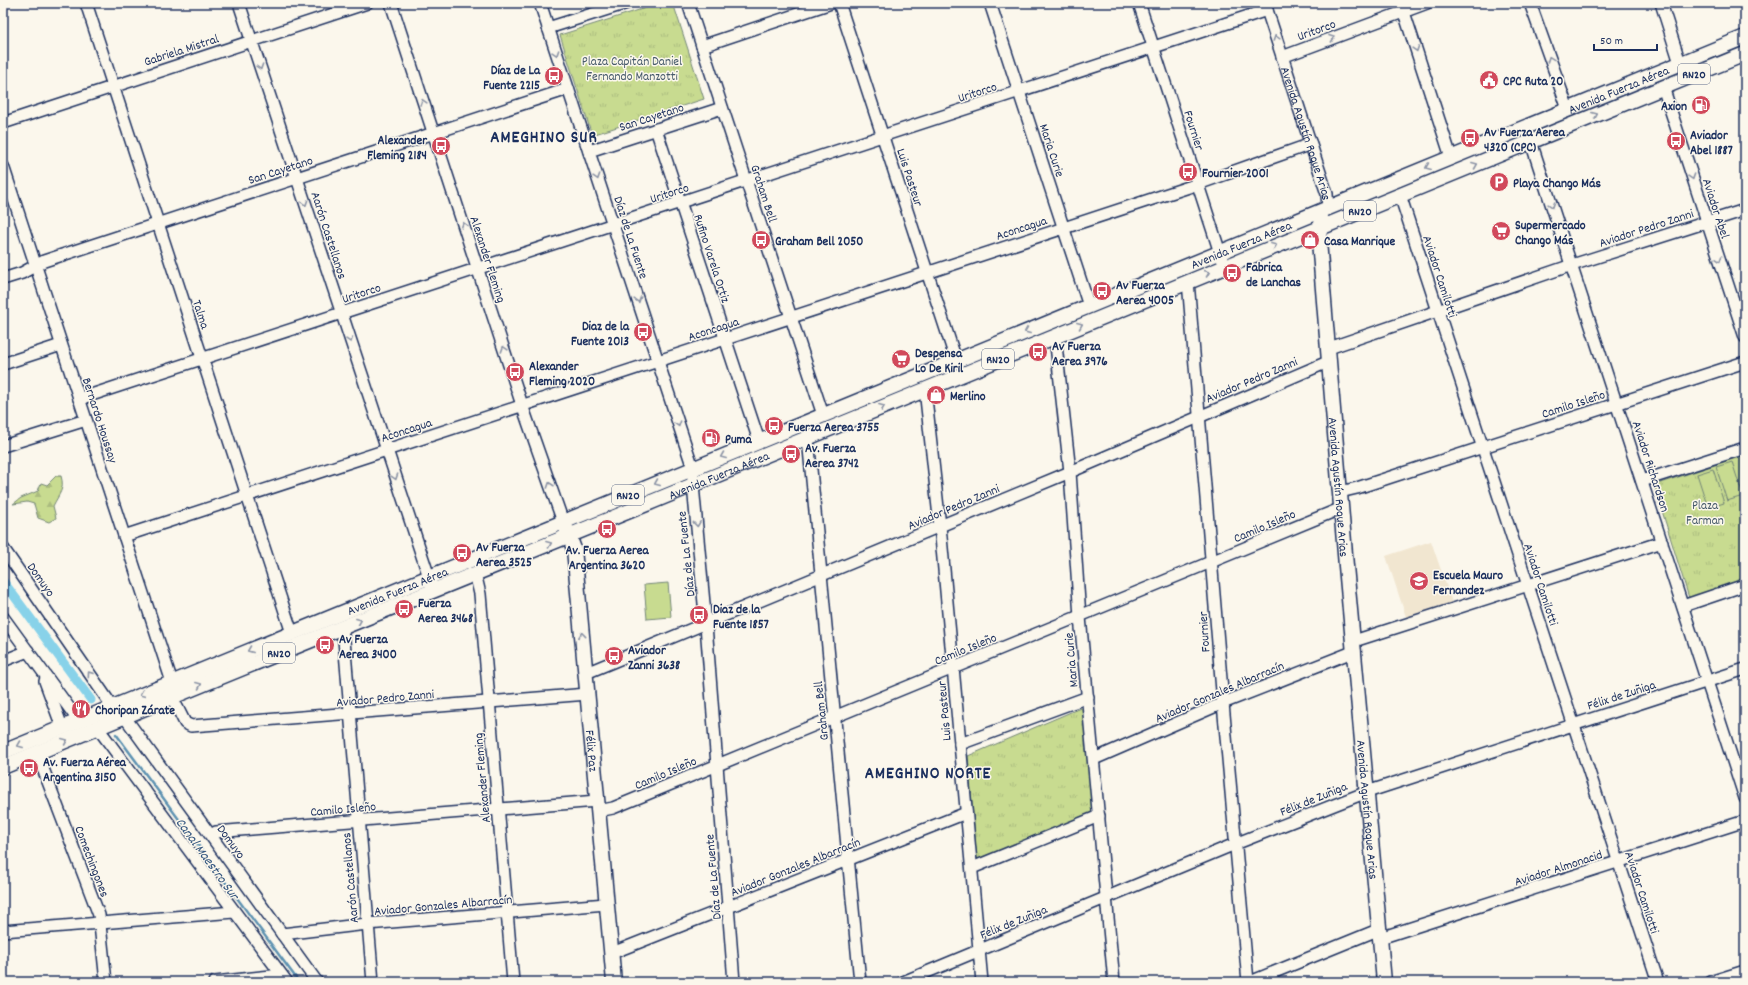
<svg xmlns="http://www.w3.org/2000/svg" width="1748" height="985" font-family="Dekko,sans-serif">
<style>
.built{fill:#f1e6d0}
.grass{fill:url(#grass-tufts);stroke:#728577}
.forest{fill:url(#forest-firs);stroke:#728577}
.pitch{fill:#c8db90;stroke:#728577}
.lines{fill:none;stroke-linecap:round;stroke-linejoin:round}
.stream{stroke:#5c91b1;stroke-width:2.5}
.canal{stroke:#88d2e9;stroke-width:9}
.minor-casing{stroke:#1b2f5e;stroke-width:14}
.major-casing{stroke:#1b2f5e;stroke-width:17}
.minor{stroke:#fbf7ec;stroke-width:11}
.major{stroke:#fbf7ec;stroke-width:14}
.oneway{stroke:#8b93a5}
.labels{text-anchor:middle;stroke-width:3;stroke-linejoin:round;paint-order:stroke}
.shield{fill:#fbf7ec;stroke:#5e6b89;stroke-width:1}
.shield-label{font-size:12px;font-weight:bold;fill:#1b2f5e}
.street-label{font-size:13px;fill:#1b2f5e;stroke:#fbf7ec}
.park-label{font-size:13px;fill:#465a6a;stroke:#fbf7ec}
.poi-label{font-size:13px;font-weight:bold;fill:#1b2f5e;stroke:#fbf7ec;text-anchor:start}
.water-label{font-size:14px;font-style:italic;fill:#365881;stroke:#fbf7ec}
.district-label{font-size:17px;font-weight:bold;letter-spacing:1px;fill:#1b2f5e;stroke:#fbf7ec}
</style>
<defs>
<pattern id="grass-tufts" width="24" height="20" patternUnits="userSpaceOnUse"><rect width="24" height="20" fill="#c8db90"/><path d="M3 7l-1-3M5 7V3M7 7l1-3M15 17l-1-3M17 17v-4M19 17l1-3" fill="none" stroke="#abbc7f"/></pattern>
<pattern id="forest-firs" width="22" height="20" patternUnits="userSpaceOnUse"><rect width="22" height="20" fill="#c8db90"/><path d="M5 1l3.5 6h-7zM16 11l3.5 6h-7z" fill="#abbc7f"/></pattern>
</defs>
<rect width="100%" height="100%" fill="#fbf7ec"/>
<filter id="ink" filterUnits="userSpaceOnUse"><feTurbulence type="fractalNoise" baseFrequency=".025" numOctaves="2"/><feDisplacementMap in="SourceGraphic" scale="8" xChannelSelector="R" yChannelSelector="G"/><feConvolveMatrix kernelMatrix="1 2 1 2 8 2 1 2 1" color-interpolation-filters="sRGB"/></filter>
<g filter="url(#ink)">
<path class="built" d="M1431 541 1453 605 1407 620 1386 556Z"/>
<g class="grass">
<path d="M661 3H673L704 99 592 135 560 35Z"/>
<path d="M1745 455V581L1694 599 1689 598 1654 485Z"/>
<path d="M1085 706 1092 815 977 861 968 756Z"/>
</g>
<path class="forest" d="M56 476H61C65 489 59 494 53 506L56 518 49 522 38 518 34 504 27 502 13 504 21 498 38 491 41 483 47 485Z"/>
<g class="pitch">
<path d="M1732 462 1743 496 1727 501 1716 467Z"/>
<path d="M1713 469 1724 503 1708 508 1697 474Z"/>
<path d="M668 583 671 617 647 619 644 585Z"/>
</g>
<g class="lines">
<path class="stream" d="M116 734 299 982"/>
<path class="canal" d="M3 581 91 700"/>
<g class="minor-casing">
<g id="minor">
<path d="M86 3 292 633"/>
<path d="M239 3 431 583"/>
<path d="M391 3 522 405 563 522"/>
<path d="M540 3 693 468V485L706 625 734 982"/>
<path d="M688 3 823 415"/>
<path d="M839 3 956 360"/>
<path d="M990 3 1089 306"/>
<path d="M1139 3 1222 259"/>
<path d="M1401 3 1451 157"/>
<path d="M1530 3 1568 109"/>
<path d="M1661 3 1680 63"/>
<path id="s1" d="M1265 4 1327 194 1328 209"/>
<path d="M548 28 627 3"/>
<path d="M702 46 831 3"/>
<path d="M1282 57 1427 3"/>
<path d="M1663 87 1745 337"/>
<path d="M3 123 367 3"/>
<path d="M656 129 759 441"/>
<path d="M1531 142 1745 798"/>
<path d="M589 151 722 108"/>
<path d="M3 166 172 682"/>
<path d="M1400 195 1658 982"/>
<path d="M3 279 22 273 44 261 568 89"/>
<path d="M1188 281 1223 703 1248 982"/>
<path d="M1055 336 1070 472 1080 617 1114 982"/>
<path d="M1329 348 1572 265 1745 210"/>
<path d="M3 364 61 345"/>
<path d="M925 389 940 526 982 982"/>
<path d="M79 399 1267 10"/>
<path d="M808 438 860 982"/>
<path d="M3 446 86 420"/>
<path d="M1642 481 1745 448"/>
<path d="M1340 492 1357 488 1745 362"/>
<path d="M124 536 1198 184 1311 144"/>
<path d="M3 548 112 706"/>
<path d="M475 573 480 594 513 982"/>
<path d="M1683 606 1745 585"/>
<path d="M3 617 78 720"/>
<path d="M341 628 344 640 373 982"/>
<path d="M1354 641 1662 542"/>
<path d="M3 661 28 651"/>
<path d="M586 673 1070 472 1330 361"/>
<path d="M45 681 62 727"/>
<path d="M172 697 185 723 191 726 588 694"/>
<path d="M124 716 317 982"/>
<path d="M98 728 287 982"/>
<path d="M960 744 1088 697"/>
<path d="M37 753 99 915 106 982"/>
<path d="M1094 759 1223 703 1355 651"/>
<path d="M598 811 613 808C856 708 1099 608 1342 508"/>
<path d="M211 835 216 832 597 801"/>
<path d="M972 868 1099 816"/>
<path d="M3 931 234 912"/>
<path d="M282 934 367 924 606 904"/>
<path d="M1380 938 1745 821"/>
<path d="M612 953 966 813"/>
<path d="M215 982 281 975"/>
<path d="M903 982 1235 844 1367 792 1745 669"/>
<path d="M1250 982 1380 929"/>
<path d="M1710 982 1745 971"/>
</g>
</g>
<g class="major-casing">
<g id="major">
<path id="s2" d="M1322 220 1320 228 1319 241 1346 566 1384 982"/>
<path id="s3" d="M566 528 574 549 614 982"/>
<path id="s4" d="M3 752 1745 37"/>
<path id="s5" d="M3 767C253 662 505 563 756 459 1086 324 1415 187 1745 54"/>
</g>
</g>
<use href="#minor" class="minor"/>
<use href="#major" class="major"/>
</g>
<defs><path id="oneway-chevron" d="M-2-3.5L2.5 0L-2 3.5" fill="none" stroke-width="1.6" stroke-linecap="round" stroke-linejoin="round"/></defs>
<g class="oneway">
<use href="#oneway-chevron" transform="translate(1276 38) rotate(-108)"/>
<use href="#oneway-chevron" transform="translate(1332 38) rotate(-20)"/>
<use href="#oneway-chevron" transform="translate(1416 49) rotate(72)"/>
<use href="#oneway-chevron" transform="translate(556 53) rotate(72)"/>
<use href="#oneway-chevron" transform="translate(1550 59) rotate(-110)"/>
<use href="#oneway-chevron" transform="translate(260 67) rotate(72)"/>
<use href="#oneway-chevron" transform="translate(423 102) rotate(-108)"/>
<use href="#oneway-chevron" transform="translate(1595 115) rotate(-23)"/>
<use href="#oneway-chevron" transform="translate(1475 165) rotate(-22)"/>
<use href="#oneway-chevron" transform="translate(1428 167) rotate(157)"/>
<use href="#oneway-chevron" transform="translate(597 177) rotate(72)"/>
<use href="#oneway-chevron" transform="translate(1692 177) rotate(72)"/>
<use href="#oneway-chevron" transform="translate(305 203) rotate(72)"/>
<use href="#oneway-chevron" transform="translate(1552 205) rotate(72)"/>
<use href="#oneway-chevron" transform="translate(464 225) rotate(-108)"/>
<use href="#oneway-chevron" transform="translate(1274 246) rotate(-22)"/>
<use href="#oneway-chevron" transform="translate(1719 259) rotate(72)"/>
<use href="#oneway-chevron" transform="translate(1207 273) rotate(-22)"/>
<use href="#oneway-chevron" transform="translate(638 300) rotate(72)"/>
<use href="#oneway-chevron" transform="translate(1080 325) rotate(-22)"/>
<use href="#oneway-chevron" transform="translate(1027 331) rotate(158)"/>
<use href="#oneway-chevron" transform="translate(350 340) rotate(72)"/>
<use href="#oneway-chevron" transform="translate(504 349) rotate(-108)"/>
<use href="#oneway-chevron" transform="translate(882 407) rotate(-22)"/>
<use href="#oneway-chevron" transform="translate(678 424) rotate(72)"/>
<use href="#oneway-chevron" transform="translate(723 456) rotate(158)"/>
<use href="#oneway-chevron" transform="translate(395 477) rotate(72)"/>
<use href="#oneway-chevron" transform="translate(657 483) rotate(157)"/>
<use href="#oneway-chevron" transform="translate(550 485) rotate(-109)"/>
<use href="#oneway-chevron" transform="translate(697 524) rotate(84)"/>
<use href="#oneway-chevron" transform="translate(549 544) rotate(-21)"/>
<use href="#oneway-chevron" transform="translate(359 621) rotate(-22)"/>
<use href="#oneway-chevron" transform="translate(582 635) rotate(-96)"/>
<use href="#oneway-chevron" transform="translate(250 650) rotate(158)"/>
<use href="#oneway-chevron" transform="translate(90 674) rotate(-125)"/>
<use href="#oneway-chevron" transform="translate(199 685) rotate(-22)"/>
<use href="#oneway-chevron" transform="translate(142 694) rotate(158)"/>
<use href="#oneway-chevron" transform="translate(65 741) rotate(-23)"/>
<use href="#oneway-chevron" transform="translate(20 745) rotate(158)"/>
</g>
</g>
<defs>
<g id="bus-disc" transform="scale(1)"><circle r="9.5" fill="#d1495b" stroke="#fbf7ec"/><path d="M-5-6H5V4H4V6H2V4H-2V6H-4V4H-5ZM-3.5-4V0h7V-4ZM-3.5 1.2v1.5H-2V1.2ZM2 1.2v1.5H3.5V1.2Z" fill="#fff"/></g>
<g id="civic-disc" transform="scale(1)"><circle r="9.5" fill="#d1495b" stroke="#fbf7ec"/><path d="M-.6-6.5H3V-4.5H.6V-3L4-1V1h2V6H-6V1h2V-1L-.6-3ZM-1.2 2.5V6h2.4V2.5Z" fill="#fff"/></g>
<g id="fuel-disc" transform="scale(1)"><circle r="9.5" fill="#d1495b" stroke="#fbf7ec"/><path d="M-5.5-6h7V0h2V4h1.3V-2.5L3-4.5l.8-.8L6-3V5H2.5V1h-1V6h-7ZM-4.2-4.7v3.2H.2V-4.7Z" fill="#fff"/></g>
<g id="parking-disc" transform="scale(1)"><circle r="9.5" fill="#d1495b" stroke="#fbf7ec"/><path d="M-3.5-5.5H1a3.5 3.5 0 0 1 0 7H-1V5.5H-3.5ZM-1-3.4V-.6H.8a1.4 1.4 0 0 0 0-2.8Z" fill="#fff"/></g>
<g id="supermarket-disc" transform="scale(1)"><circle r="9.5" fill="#d1495b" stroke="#fbf7ec"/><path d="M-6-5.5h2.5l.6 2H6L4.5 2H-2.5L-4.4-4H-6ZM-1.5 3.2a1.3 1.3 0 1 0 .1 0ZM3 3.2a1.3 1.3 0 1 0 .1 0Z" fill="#fff"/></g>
<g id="shop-disc" transform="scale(1)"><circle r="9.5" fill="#d1495b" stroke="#fbf7ec"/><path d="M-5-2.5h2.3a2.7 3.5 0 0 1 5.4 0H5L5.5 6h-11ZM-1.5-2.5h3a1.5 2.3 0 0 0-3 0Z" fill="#fff"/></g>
<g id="school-disc" transform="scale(1)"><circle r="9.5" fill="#d1495b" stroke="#fbf7ec"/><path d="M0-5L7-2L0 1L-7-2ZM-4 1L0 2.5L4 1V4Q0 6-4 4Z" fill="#fff"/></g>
<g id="restaurant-disc" transform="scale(1)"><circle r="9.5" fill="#d1495b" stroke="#fbf7ec"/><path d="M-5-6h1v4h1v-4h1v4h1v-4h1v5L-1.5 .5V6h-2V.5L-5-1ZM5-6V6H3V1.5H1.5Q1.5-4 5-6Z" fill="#fff"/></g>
</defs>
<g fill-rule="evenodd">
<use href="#bus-disc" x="554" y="76"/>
<use href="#civic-disc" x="1489" y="80"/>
<use href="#fuel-disc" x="1701" y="105"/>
<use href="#bus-disc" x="1470" y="138"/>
<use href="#bus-disc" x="1676" y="141"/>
<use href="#bus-disc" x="441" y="146"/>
<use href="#bus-disc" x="1188" y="172"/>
<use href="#parking-disc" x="1499" y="182"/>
<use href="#supermarket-disc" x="1501" y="231"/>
<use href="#bus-disc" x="761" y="240"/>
<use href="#shop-disc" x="1310" y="240"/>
<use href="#bus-disc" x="1232" y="273"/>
<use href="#bus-disc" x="1102" y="291"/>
<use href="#bus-disc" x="643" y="332"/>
<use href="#bus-disc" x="1038" y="352"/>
<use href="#supermarket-disc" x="901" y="359"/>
<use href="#bus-disc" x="515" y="372"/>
<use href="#shop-disc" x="936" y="395"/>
<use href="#bus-disc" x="774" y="426"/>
<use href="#fuel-disc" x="711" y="438"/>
<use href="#bus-disc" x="791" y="454"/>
<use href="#bus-disc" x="607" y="529"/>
<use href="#bus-disc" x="462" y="553"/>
<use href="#school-disc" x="1419" y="581"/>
<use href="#bus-disc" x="404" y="609"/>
<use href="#bus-disc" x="699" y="615"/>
<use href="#bus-disc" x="325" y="645"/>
<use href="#bus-disc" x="614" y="656"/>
<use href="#restaurant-disc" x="81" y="709"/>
<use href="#bus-disc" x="29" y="768"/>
</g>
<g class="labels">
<g class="shield">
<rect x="1678" y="64" width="32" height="20" rx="3"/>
<rect x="1344" y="201" width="32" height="20" rx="3"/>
<rect x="982" y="349" width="32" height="20" rx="3"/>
<rect x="612" y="485" width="32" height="20" rx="3"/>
<rect x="263" y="643" width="32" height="20" rx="3"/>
</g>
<g class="shield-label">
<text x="1694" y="78">RN20</text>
<text x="1360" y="215">RN20</text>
<text x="998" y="363">RN20</text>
<text x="628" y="499">RN20</text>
<text x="279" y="657">RN20</text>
</g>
<g class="street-label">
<text transform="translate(1316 29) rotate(-20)" y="5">Uritorco</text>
<text transform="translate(181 49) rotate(-18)" y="5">Gabriela Mistral</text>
<text dy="5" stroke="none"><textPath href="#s4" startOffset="1746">Avenida Fuerza Aérea</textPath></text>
<text transform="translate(977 91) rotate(-18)" y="5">Uritorco</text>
<text transform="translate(651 116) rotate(-18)" y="5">San Cayetano</text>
<text transform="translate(1195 130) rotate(72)" y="5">Fournier</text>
<text dy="5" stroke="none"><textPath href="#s1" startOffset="136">Avenida Agustín Roque Arias</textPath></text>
<text transform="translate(1053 150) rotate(72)" y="5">Maria Curie</text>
<text transform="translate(280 169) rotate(-18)" y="5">San Cayetano</text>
<text transform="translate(911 177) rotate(72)" y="5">Luis Pasteur</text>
<text transform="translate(669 192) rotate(-18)" y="5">Uritorco</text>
<text transform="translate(765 193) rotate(72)" y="5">Graham Bell</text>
<text transform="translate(1717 208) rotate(72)" y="5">Aviador Abel</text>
<text transform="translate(1021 227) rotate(-18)" y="5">Aconcagua</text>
<text transform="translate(1646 227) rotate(-18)" y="5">Aviador Pedro Zanni</text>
<text transform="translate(330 235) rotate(72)" y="5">Aarón Castellanos</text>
<text transform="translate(632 237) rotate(72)" y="5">Díaz de La Fuente</text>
<text dy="5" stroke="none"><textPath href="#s4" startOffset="1338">Avenida Fuerza Aérea</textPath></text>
<text transform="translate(713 258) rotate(72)" y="5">Rufino Varela Ortiz</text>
<text transform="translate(489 259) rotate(72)" y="5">Alexander Fleming</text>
<text transform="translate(1441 276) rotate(72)" y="5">Aviador Camilotti</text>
<text transform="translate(361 292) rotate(-18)" y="5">Uritorco</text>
<text transform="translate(202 314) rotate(72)" y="5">Talma</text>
<text transform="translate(713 328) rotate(-18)" y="5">Aconcagua</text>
<text transform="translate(1251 379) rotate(-23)" y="5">Aviador Pedro Zanni</text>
<text transform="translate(1573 403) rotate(-18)" y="5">Camilo Isleño</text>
<text transform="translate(101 420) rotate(72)" y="5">Bernardo Houssay</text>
<text transform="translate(406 429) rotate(-18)" y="5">Aconcagua</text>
<text transform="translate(1652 466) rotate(72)" y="5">Aviador Richardson</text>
<text dy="5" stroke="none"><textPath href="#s5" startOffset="773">Avenida Fuerza Aérea</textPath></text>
<text dy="5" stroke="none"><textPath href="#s2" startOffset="268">Avenida Agustín Roque Arias</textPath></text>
<text transform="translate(953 506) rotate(-23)" y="5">Aviador Pedro Zanni</text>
<text transform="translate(1264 525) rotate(-23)" y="5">Camilo Isleño</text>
<text transform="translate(685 554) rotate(-96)" y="5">Díaz de La Fuente</text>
<text transform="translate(42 579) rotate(55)" y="5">Domuyo</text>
<text transform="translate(1542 584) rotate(72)" y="5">Aviador Camilotti</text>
<text dy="5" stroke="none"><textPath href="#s4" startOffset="426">Avenida Fuerza Aérea</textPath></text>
<text transform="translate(1203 632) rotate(-94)" y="5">Fournier</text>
<text transform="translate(965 648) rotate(-22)" y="5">Camilo Isleño</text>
<text transform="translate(1070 660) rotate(-95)" y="5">Maria Curie</text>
<text transform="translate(1219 691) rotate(-23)" y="5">Aviador Gonzales Albarracín</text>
<text transform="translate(1621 694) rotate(-18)" y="5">Félix de Zuñiga</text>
<text transform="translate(385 697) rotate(-5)" y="5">Aviador Pedro Zanni</text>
<text transform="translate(820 711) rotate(-96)" y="5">Graham Bell</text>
<text transform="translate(943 711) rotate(-95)" y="5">Luis Pasteur</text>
<text dy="5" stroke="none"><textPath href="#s3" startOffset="225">Félix Paz</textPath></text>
<text transform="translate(665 772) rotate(-23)" y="5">Camilo Isleño</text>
<text transform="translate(481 778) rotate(-95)" y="5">Alexander Fleming</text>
<text transform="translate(1313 798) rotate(-22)" y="5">Félix de Zuñiga</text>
<text transform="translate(343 808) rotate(-5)" y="5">Camilo Isleño</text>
<text dy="5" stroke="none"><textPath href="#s2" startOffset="592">Avenida Agustín Roque Arias</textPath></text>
<text transform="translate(232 841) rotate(54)" y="5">Domuyo</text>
<text transform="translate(93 861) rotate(69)" y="5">Comechingones</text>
<text transform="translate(795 866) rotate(-22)" y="5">Aviador Gonzales Albarracín</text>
<text transform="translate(1558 867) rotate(-18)" y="5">Aviador Almonacid</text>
<text transform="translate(712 877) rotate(-95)" y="5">Díaz de La Fuente</text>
<text transform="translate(349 878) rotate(-95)" y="5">Aarón Castellanos</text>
<text transform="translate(1643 892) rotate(72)" y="5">Aviador Camilotti</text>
<text transform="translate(443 904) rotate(-5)" y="5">Aviador Gonzales Albarracín</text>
<text transform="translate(1013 921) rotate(-22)" y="5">Félix de Zuñiga</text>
</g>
<g class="park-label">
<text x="632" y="65">Plaza Capitán Daniel<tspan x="632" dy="15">Fernando Manzotti</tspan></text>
<text x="1705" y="509">Plaza<tspan x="1705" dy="15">Farman</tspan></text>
</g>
<g class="poi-label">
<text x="540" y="74" text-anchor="end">Díaz de La<tspan x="540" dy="15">Fuente 2215</tspan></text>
<text x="1503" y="85">CPC Ruta 20</text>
<text x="1687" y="110" text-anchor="end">Axion</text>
<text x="1484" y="136">Av Fuerza Aerea<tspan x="1484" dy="15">4320 (CPC)</tspan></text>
<text x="1690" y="139">Aviador<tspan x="1690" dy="15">Abel 1887</tspan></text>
<text x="427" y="144" text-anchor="end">Alexander<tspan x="427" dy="15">Fleming 2184</tspan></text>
<text x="1202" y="177">Fournier 2001</text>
<text x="1513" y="187">Playa Chango Más</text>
<text x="1515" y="229">Supermercado<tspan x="1515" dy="15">Chango Más</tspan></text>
<text x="775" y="245">Graham Bell 2050</text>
<text x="1324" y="245">Casa Manrique</text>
<text x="1246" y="271">Fabrica<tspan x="1246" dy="15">de Lanchas</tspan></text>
<text x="1116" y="289">Av Fuerza<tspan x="1116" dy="15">Aerea 4005</tspan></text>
<text x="629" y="330" text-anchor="end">Diaz de la<tspan x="629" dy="15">Fuente 2013</tspan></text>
<text x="1052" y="350">Av Fuerza<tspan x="1052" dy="15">Aerea 3976</tspan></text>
<text x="915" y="357">Despensa<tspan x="915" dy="15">Lo De Kiril</tspan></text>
<text x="529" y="370">Alexander<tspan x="529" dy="15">Fleming 2020</tspan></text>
<text x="950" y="400">Merlino</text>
<text x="788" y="431">Fuerza Aerea 3755</text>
<text x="725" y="443">Puma</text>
<text x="805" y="452">Av. Fuerza<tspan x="805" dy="15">Aerea 3742</tspan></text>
<text x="476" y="551">Av Fuerza<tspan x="476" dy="15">Aerea 3525</tspan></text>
<text x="607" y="554" text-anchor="middle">Av. Fuerza Aerea<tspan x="607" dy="15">Argentina 3620</tspan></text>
<text x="1433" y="579">Escuela Mauro<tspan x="1433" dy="15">Fernandez</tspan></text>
<text x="418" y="607">Fuerza<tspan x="418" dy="15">Aerea 3468</tspan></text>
<text x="713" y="613">Diaz de la<tspan x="713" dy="15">Fuente 1857</tspan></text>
<text x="339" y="643">Av Fuerza<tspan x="339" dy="15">Aerea 3400</tspan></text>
<text x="628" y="654">Aviador<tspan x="628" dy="15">Zanni 3638</tspan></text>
<text x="95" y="714">Choripan Zárate</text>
<text x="43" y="766">Av. Fuerza Aérea<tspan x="43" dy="15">Argentina 3150</tspan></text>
</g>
<g class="water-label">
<text transform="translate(208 858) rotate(54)" y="5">Canal Maestro Sur</text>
</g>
<g class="district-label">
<text x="544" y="142">AMEGHINO SUR</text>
<text x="928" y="778">AMEGHINO NORTE</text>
</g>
</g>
<rect width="1748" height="985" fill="none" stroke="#fbf7ec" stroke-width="16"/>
<rect x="8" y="8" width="1732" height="969" fill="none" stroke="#1b2f5e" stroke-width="1.5" filter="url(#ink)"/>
<path d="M1594 44v6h63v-6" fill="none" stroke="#1b2f5e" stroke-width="2"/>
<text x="1600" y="44" font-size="12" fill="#1b2f5e" stroke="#fbf7ec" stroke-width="3" paint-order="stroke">50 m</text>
</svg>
